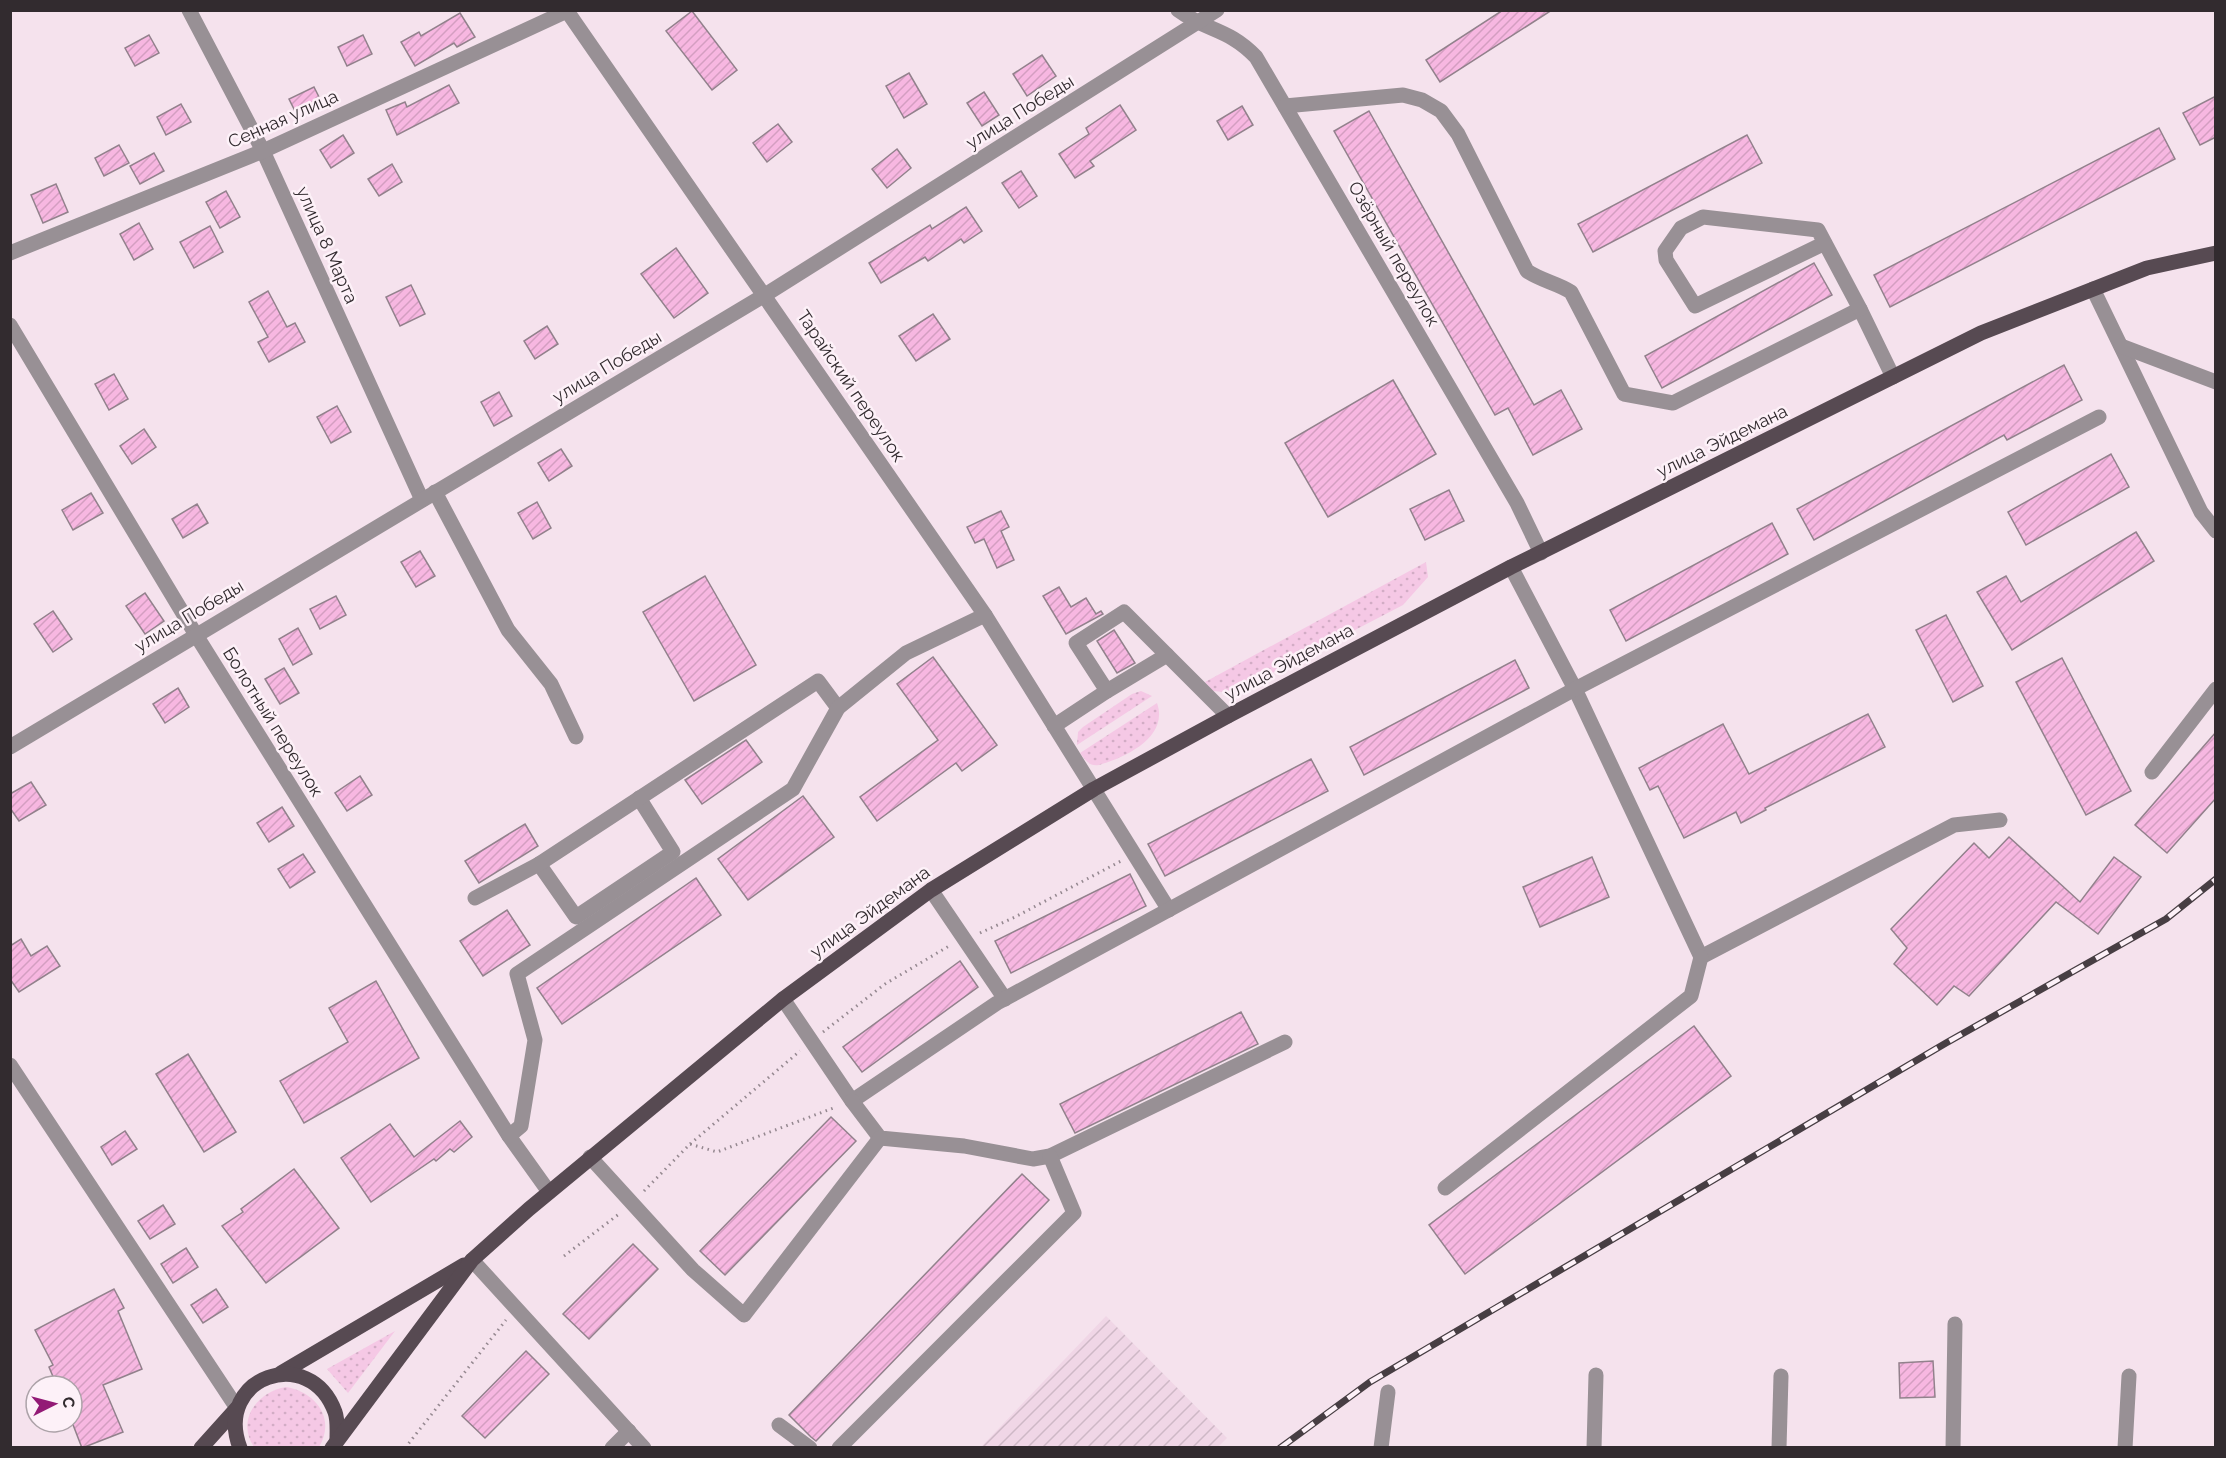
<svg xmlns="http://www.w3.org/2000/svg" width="2226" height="1458" font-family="Raleway,sans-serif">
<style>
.industrial{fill:url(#industrial-furrows)}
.grass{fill:url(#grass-dots)}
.building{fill:url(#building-hatch);stroke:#92818c;stroke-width:1.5}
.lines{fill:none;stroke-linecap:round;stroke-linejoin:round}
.path{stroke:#958890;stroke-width:3;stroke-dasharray:1.5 4.5;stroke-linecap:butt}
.minor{stroke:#989095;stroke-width:15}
.major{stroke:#574a52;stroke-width:15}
.rail-casing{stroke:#473e43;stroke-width:7}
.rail{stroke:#fdf1f8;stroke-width:4.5;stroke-dasharray:14;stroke-linecap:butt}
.labels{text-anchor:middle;stroke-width:5;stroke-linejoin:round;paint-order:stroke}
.street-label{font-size:18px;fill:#322b2f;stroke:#fdf1f8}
</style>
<defs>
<pattern id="industrial-furrows" width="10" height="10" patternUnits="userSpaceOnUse" patternTransform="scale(1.5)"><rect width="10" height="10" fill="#f0d6e6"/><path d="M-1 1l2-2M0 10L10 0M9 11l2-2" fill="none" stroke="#ceb8c6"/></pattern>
<pattern id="grass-dots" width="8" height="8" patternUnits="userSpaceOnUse" patternTransform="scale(1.5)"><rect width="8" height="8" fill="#f5c8e5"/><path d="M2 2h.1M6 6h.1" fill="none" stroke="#d2acc5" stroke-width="1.8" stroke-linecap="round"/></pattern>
<pattern id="building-hatch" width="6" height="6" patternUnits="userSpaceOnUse" patternTransform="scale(1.5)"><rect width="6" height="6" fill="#f7b7e1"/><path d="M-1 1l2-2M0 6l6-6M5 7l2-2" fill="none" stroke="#d49ec1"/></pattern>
</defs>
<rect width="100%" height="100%" fill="#f5e2ed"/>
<path class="industrial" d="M1106 1316 1227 1438 1218 1447H981Z"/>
<g class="grass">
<path d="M1426 562 1428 577 1403 605 1234 693 1213 691 1205 682Z"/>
<path d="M1141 691 1152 696 1077 745 1078 732 1083 727 1132 694Z"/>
<path d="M1157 703C1169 737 1126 757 1099 765 1090 767 1085 760 1080 753Z"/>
<path d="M395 1331 348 1393 327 1369Z"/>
<path d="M286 1387C316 1392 336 1419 319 1447H254C236 1420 257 1392 286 1387Z"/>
</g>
<g class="building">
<path d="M1503 10H1552L1440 82 1426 60Z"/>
<path d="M692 11 737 70 712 90 666 31Z"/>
<path d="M460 13 475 37 457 47 454 43 415 66 401 42 419 32 421 36Z"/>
<path d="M149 35 159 53 135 66 125 48Z"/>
<path d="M363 35 372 54 347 66 338 47Z"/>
<path d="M1042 55 1056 76 1027 96 1013 74Z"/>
<path d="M909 73 927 104 904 118 886 86Z"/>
<path d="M449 85 459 103 397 135 386 110 405 102 407 107Z"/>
<path d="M314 87 323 105 298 117 289 99Z"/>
<path d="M984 92 999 115 982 126 967 103Z"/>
<path d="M2216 96V137L2200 145 2183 113Z"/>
<path d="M181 104 191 122 166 135 157 117Z"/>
<path d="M1120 105 1136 130 1090 161 1094 166 1075 178 1059 154 1089 134 1086 128Z"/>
<path d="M1242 106 1253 125 1228 140 1217 121Z"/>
<path d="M1369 111 1534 405 1561 390 1582 429 1533 455 1508 408 1495 415 1334 131Z"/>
<path d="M778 124 792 142 767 162 753 143Z"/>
<path d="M2159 128 2175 159 1890 307 1874 275Z"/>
<path d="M343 135 354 153 331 168 320 150Z"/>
<path d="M1747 135 1762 163 1593 252 1578 224Z"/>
<path d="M119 145 129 163 104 176 95 158Z"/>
<path d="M897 149 911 168 887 188 872 169Z"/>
<path d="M154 153 164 171 140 184 130 166Z"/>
<path d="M392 164 402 182 379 196 368 179Z"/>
<path d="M1021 171 1037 196 1019 208 1002 183Z"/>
<path d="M56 184 68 212 43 223 31 195Z"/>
<path d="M226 191 240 217 220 228 206 202Z"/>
<path d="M966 207 982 231 964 243 961 239 928 261 925 257 881 283 869 263 930 225 932 229Z"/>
<path d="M139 223 153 249 134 260 120 234Z"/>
<path d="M210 226 223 252 194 268 180 242Z"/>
<path d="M676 248 708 293 674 318 641 274Z"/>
<path d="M1814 263 1832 295 1662 388 1645 356Z"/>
<path d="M411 285 425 314 400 326 386 297Z"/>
<path d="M268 291 287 327 295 323 305 342 269 362 258 342 268 337 249 302Z"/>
<path d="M933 314 950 339 916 361 899 336Z"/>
<path d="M547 326 558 344 535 359 524 341Z"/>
<path d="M2064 365 2082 400 2007 440 2004 435 1814 540 1797 509Z"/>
<path d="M114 374 128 399 109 410 95 384Z"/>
<path d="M1393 380 1436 454 1328 517 1285 443Z"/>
<path d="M499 392 512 416 494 426 481 402Z"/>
<path d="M337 406 351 432 331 443 317 417Z"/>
<path d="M144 429 156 447 132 464 120 446Z"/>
<path d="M561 449 572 466 549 481 538 463Z"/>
<path d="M2111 454 2129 487 2026 545 2008 512Z"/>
<path d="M1449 490 1464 521 1425 540 1410 509Z"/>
<path d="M91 493 103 513 73 530 62 510Z"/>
<path d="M537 502 551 528 533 539 518 513Z"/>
<path d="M197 504 208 523 183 538 172 519Z"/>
<path d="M1001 511 1009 527 1001 531 1014 560 997 568 984 539 975 543 967 527Z"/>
<path d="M1772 523 1788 554 1626 641 1610 610Z"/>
<path d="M2136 532 2154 561 2012 650 1977 592 2006 576 2021 602Z"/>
<path d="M420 551 435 576 416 587 401 562Z"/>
<path d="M705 576 756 665 694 701 643 612Z"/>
<path d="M1059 587 1071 607 1086 598 1096 614 1101 611 1103 614 1066 634 1043 596Z"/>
<path d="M145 593 164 621 145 634 126 606Z"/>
<path d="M336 596 346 615 320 629 310 609Z"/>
<path d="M53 611 72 639 53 652 34 624Z"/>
<path d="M1946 615 1983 686 1953 702 1916 630Z"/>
<path d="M298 628 312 654 293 665 279 639Z"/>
<path d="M1114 630 1135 663 1117 673 1097 641Z"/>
<path d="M933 657 997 745 962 771 956 763 877 821 860 797 938 740 897 684Z"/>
<path d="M2062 658 2131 791 2086 815 2016 682Z"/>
<path d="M1515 660 1529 688 1364 775 1350 747Z"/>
<path d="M284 668 299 693 280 704 265 679Z"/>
<path d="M178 688 189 707 165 723 153 704Z"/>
<path d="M1868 714 1885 747 1765 808 1766 810 1741 823 1736 812 1684 838 1658 786 1650 790 1639 768 1723 724 1749 774Z"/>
<path d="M2216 732V798L2167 853 2135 825Z"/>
<path d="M746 740 762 762 702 804 685 780Z"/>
<path d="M1311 759 1328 791 1165 876 1148 844Z"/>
<path d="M360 776 372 795 347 811 335 793Z"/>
<path d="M31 782 46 805 19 821 10 808V794Z"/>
<path d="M803 796 834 837 748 900 718 859Z"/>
<path d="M282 807 294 826 269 842 257 823Z"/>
<path d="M525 824 538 846 479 883 465 861Z"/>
<path d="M2009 837 2080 902 2114 857 2141 877 2098 934 2056 902 1969 996 1954 986 1937 1005 1894 964 1907 948 1891 929 1974 843 1989 858Z"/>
<path d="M303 854 315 872 290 888 278 869Z"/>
<path d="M1592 857 1609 897 1540 927 1523 887Z"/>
<path d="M1130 874 1146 906 1011 973 995 941Z"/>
<path d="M696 878 721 915 562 1024 537 988Z"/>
<path d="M507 910 530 945 483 976 460 941Z"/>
<path d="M21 939 31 956 47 946 60 966 19 992 10 979V946Z"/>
<path d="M960 961 978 987 862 1072 843 1047Z"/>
<path d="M376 981 419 1058 304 1123 280 1081 348 1042 329 1008Z"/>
<path d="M1241 1012 1258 1044 1075 1133 1060 1104Z"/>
<path d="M1694 1026 1731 1076 1465 1274 1429 1225Z"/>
<path d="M188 1054 236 1132 204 1152 156 1074Z"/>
<path d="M831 1117 856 1141 725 1275 700 1251Z"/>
<path d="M460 1121 472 1137 454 1152 450 1149 436 1161 434 1159 371 1202 341 1158 390 1124 414 1157Z"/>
<path d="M125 1131 137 1149 112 1165 101 1147Z"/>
<path d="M294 1169 339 1228 266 1283 222 1226 243 1212 241 1209Z"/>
<path d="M1022 1174 1049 1200 816 1441 811 1437 789 1415Z"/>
<path d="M163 1205 175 1224 150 1239 138 1221Z"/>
<path d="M633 1244 658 1269 589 1339 563 1314Z"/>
<path d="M186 1248 198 1267 173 1283 161 1264Z"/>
<path d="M114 1289 124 1308 118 1311 142 1369 103 1385 123 1432 82 1448 72 1422V1386H57L49 1367 53 1365 35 1330Z"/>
<path d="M216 1289 228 1307 203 1323 191 1305Z"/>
<path d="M526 1351 549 1374 485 1438 462 1416Z"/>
<path d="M1933 1361 1935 1397 1900 1398 1899 1363Z"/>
</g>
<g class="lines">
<g class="path">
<path d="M980 933 1015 917 1121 861"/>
<path d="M823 1032 885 984 949 946"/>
<path d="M690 1144 800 1051"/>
<path d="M644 1191 690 1144 717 1152 836 1107"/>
<path d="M564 1256 619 1214"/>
<path d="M405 1448 506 1320"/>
</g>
<g class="minor">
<path d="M189 10 263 151 422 500"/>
<path d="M1178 10C1208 32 1228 28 1256 57L1517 503 1541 553"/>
<path d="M1285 106 1403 95 1422 100 1441 111 1458 134 1527 271C1542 281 1557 283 1571 292L1624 394 1673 403 1860 309 1893 377"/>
<path d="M1825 243 1695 306 1666 260 1665 251 1681 228 1703 217 1818 230 1860 309"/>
<path d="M10 253 263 151 567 11 985 615 1169 910"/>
<path d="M2093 289 2201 512 2216 531"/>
<path d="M10 325 196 635 509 1136 549 1192"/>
<path d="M2121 346 2216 382"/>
<path d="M435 492 508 630 551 684 576 737"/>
<path d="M1511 567 1575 689 1701 957 1954 825 2000 820"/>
<path d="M1107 691 1167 655"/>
<path d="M1054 726 1107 691 1076 643 1124 612 1228 716"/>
<path d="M10 747 765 295 1217 10"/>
<path d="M2152 772 2216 689"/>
<path d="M539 864 576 917 673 852 639 798"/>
<path d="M931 890 1005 999"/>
<path d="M475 898 539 864 818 681 838 708"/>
<path d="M783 999 852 1101 997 1003 1575 689 2099 417"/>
<path d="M10 1065 237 1408"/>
<path d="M852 1101 880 1138 964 1146 1033 1159 1050 1156 1285 1042"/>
<path d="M509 1136 521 1126 535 1040 517 974 793 789 838 708 906 653 985 615"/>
<path d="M590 1157 693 1270 744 1315 880 1138"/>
<path d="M1445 1188 1691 996 1701 957"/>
<path d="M472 1260 644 1448"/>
<path d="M779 1425 810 1448"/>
<path d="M612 1448 629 1431"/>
<path d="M839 1448 1074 1213 1050 1156"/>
<path d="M1381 1448 1388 1392"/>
<path d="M1594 1448 1596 1375"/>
<path d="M1779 1448 1781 1376"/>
<path d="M1953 1448 1955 1324"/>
<path d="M2125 1448 2129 1376"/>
</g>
<g class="major">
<path d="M281 1373 464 1265"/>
<path d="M201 1448 237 1408"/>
<path d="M240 1448C213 1377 310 1343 335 1412 338 1420 337 1431 337 1440"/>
<path d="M332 1448 472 1260 529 1209 783 999 931 890 1094 789 1228 716 1511 567 1981 333 2147 268 2216 253"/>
</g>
<g class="rail-casing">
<path id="rail" d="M1280 1448 1370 1382 1946 1043 2166 919 2216 879"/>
</g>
<use href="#rail" class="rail"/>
</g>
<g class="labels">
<g class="street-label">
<text transform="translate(1020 112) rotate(-32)" y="6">улица Победы</text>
<text transform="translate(283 119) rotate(-24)" y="6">Сенная улица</text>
<text transform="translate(327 245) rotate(66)" y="6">улица 8 Марта</text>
<text transform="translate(1394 254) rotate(60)" y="6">Озёрный переулок</text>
<text transform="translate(607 367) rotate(-31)" y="6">улица Победы</text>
<text transform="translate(851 386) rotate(56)" y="6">Тарайский переулок</text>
<text transform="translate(1722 441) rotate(-26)" y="6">улица Эйдемана</text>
<text transform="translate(189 616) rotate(-31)" y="6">улица Победы</text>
<text transform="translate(1289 662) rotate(-28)" y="6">улица Эйдемана</text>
<text transform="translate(273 722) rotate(58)" y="6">Болотный переулок</text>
<text transform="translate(870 912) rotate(-36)" y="6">улица Эйдемана</text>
</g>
</g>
<rect width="2226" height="1458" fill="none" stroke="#322b2f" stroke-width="24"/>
<g transform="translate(54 1404) rotate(84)"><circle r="28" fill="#fdf1f8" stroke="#aca2a8" stroke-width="1.5"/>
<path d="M0-4.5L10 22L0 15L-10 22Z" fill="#931a76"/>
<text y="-9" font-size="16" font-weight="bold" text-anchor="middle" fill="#322b2f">С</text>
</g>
</svg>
